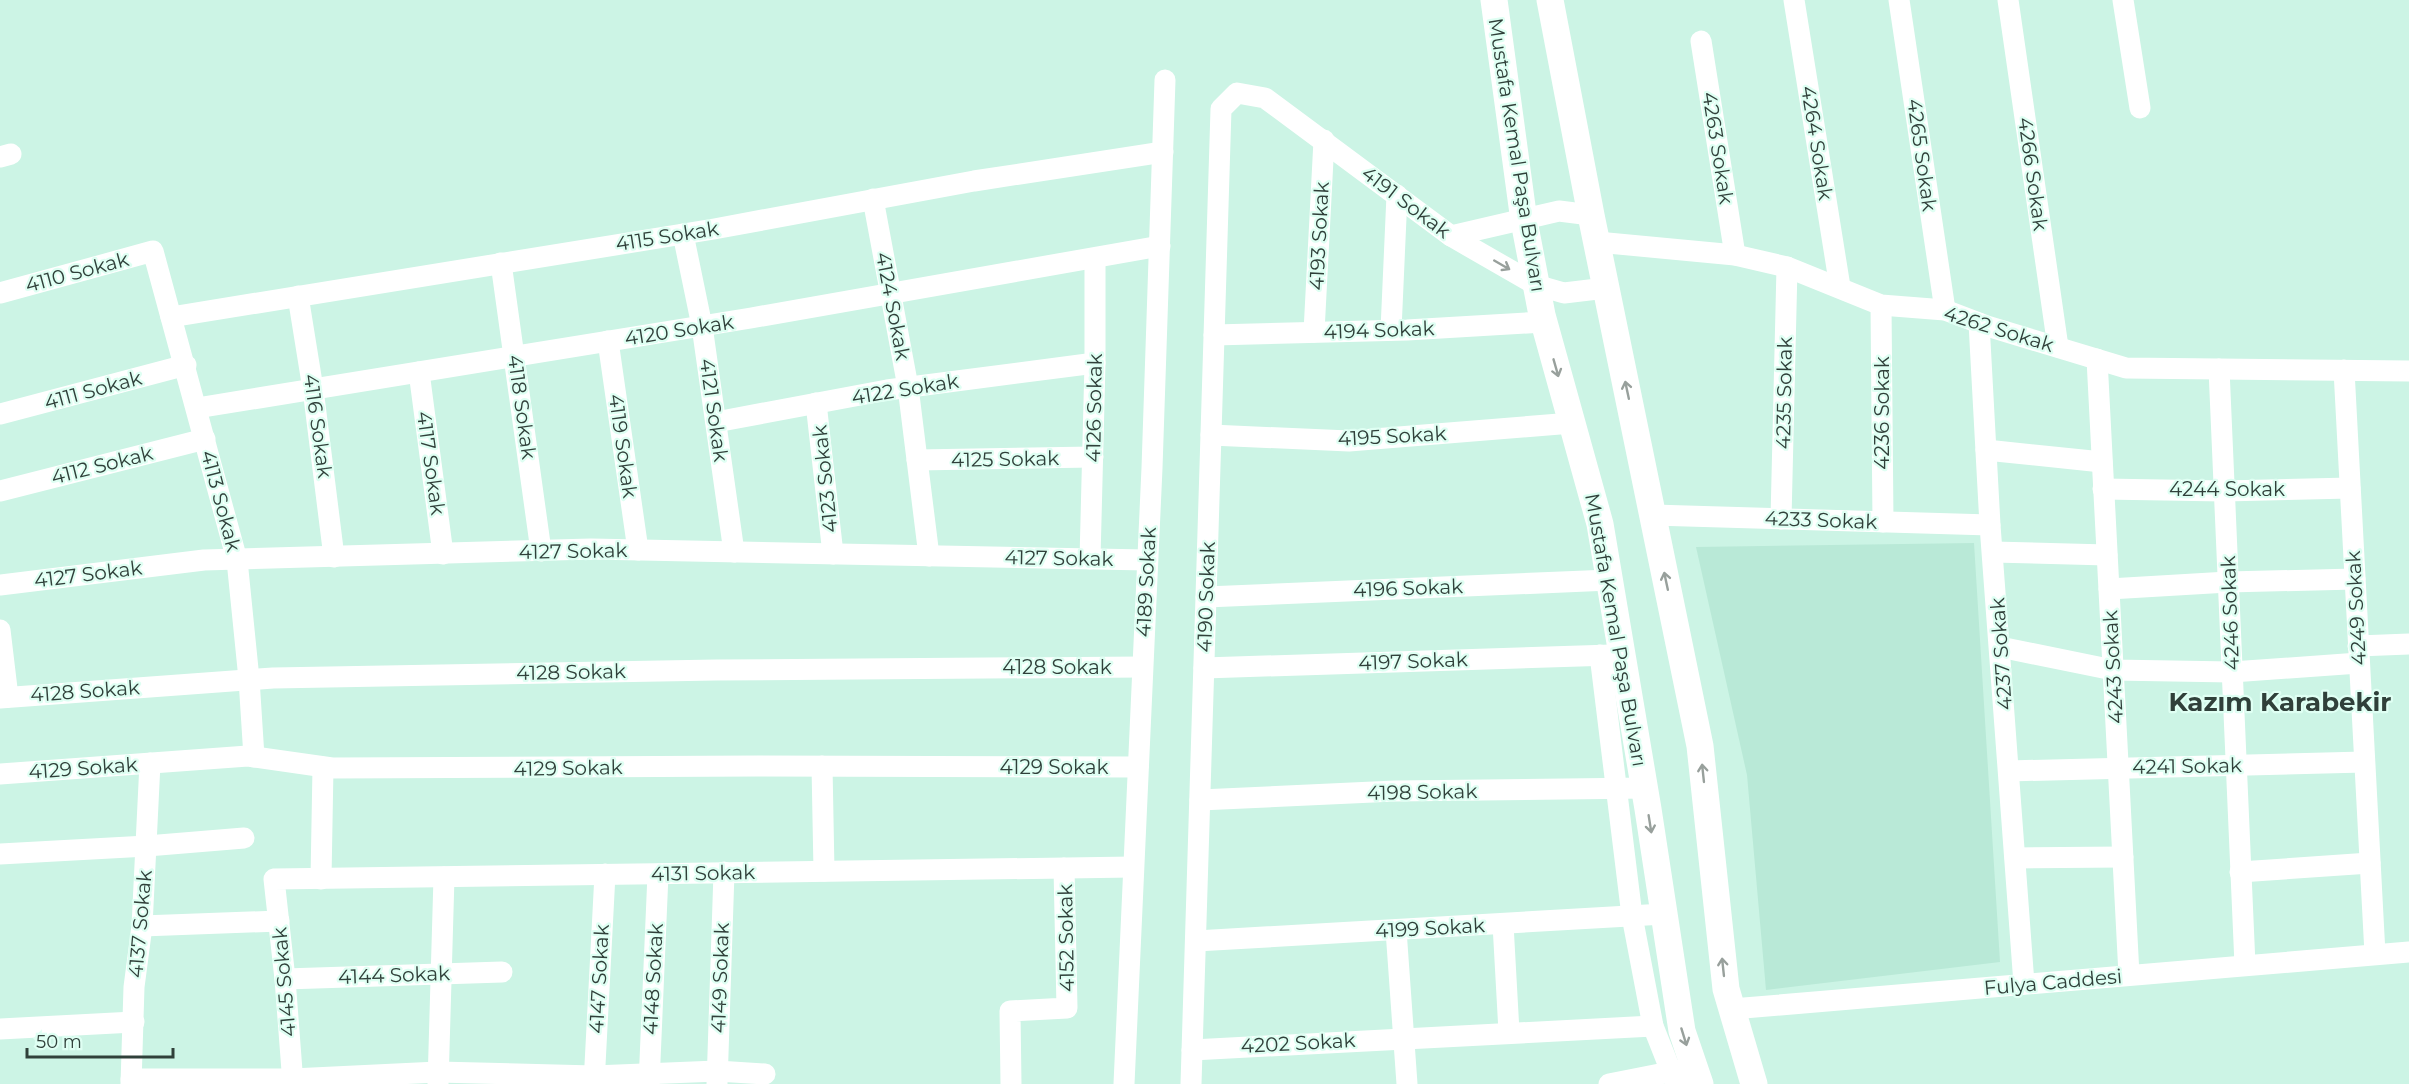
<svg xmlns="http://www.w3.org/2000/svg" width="2409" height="1084" font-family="Montserrat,sans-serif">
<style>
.built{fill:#b9e9d7}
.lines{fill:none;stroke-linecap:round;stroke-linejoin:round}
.minor{stroke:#fff;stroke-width:21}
.major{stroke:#fff;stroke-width:27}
.oneway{stroke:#98a09c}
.labels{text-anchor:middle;stroke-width:4.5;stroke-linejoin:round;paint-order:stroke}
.street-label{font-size:20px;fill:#30403a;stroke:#dffff3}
.district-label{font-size:26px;font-weight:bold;fill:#30403a;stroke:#dffff3}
</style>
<rect width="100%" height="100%" fill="#ccf4e5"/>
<path class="built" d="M1974 543 2000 962 1766 990 1747 775 1696 547Z"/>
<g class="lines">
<g class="minor">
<path d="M1794 0 1840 287"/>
<path d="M1899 0 1945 310"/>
<path d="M2008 0 2058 347"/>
<path d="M2123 0 2140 108"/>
<path d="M1701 41 1735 255"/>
<path d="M0 157 11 154"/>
<path d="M873 199 908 387 929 556"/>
<path d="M683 234 702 326 734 552"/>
<path d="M1451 236 1559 211 1591 215"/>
<path d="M1597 242 1735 255 1787 267 1881 305 1945 310 1987 326 2126 368 2409 371"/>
<path d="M501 263 541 551"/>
<path d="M0 293 153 251 237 560 249 679 254 757"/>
<path d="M298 296 313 389 334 557"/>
<path d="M1881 305 1883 522"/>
<path d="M171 317 714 229 974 181 1163 152"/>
<path d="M1979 323 1990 525 2024 984"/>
<path d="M1391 330 1397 195"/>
<path d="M1314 332 1324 140"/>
<path d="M1214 335 1407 330 1543 322"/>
<path d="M608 341 638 550"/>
<path d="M2097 359 2129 975"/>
<path d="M2219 369 2245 965"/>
<path d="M2344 370 2375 954"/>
<path d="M419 372 443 554"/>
<path d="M816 403 833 554"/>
<path d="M197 408 751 318 1160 246"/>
<path d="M0 414 186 365"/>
<path d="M716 422 887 390 1095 363"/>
<path d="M1211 435 1349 441 1572 423"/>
<path d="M1986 450 2102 462"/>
<path d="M917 460 1093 457"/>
<path d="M2103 489 2224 491 2350 488"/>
<path d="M0 491 205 439"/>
<path d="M1653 515 1990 525"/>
<path d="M1781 519 1787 267"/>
<path d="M1993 552 2107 555"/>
<path d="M1090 559 1095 363V258"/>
<path d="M0 585 204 560 591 549 1147 560"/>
<path d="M2109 589 2228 582 2355 579"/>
<path d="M1206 597 1610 580"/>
<path d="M0 630 8 697"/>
<path d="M2358 646 2409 644"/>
<path d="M2000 647 2113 670 2232 672 2359 663"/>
<path d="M1600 655 1632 916 1653 1026 1676 1084"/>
<path d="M1204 668 1612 655"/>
<path d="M0 698 273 678 716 670 1142 667"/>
<path d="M822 766 824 871"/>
<path d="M2009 771 2364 762"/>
<path d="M0 774 248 756 332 768 758 766 1138 767"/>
<path d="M1200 800 1395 791 1645 788"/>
<path d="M0 854 147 846 244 838"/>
<path d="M2015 858 2123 857"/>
<path d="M2240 872 2370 863"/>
<path d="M321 879 323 767"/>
<path d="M1503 924 1509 1032"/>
<path d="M142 926 279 921"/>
<path d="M1396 930 1407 1084"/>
<path d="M1196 941 1664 914"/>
<path d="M285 979 502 972"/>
<path d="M1732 1009 2409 952"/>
<path d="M0 1029 134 1022"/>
<path d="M1192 1050 1653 1026"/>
<path d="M131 1079H292L438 1072 594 1076 717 1071 765 1074"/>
<path d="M131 1084 134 987 142 926 150 763"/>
<path d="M293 1084 285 979 274 879 1133 867"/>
<path d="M438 1084 444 877"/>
<path d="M594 1084 605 874"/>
<path d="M649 1084 658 874"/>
<path d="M717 1084 724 872"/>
<path d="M1011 1084 1010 1011 1067 1008 1064 868"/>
<path d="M1124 1084 1152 468 1165 80"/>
<path d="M1191 1084 1221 109 1237 93 1265 98 1451 236 1536 285 1564 293 1606 288"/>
<path d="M1609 1084 1685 1069"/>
</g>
<g class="major">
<path d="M1494 0 1524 221 1542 315 1600 524 1648 809 1682 1031 1700 1084"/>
<path d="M1550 0 1591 215 1700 746 1726 989 1754 1084"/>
</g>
</g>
<defs><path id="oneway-shaft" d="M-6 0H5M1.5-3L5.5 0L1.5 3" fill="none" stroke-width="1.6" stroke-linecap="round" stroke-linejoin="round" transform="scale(1.5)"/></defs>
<g class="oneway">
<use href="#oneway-shaft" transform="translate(1502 265) rotate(30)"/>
<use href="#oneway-shaft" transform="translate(1556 368) rotate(74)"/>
<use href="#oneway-shaft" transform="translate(1627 390) rotate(-102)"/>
<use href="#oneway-shaft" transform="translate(1666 581) rotate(-102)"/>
<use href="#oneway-shaft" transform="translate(1703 773) rotate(-96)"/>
<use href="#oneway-shaft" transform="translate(1650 824) rotate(81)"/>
<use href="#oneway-shaft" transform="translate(1723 967) rotate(-96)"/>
<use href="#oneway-shaft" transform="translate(1684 1037) rotate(73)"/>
</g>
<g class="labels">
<g class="street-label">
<text transform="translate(1817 143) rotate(81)" y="7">4264 Sokak</text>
<text transform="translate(1718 148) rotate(81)" y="7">4263 Sokak</text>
<text transform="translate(1517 155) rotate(81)" y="7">Mustafa Kemal Paşa Bulvarı</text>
<text transform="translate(1922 155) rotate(82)" y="7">4265 Sokak</text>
<text transform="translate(2033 174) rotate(82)" y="7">4266 Sokak</text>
<text transform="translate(1406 202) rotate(37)" y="7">4191 Sokak</text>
<text transform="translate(667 236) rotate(-9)" y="7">4115 Sokak</text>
<text transform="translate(1319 236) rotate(-87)" y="7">4193 Sokak</text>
<text transform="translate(77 272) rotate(-15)" y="7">4110 Sokak</text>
<text transform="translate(893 306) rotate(79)" y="7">4124 Sokak</text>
<text transform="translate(1999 329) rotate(17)" y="7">4262 Sokak</text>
<text transform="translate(679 330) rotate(-9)" y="7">4120 Sokak</text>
<text transform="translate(1379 330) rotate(-2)" y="7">4194 Sokak</text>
<text transform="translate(905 389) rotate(-9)" y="7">4122 Sokak</text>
<text transform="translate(93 390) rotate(-15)" y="7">4111 Sokak</text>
<text transform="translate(1784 393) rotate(-89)" y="7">4235 Sokak</text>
<text transform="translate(522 407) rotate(82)" y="7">4118 Sokak</text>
<text transform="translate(1094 408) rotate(-89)" y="7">4126 Sokak</text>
<text transform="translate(714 410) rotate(82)" y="7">4121 Sokak</text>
<text transform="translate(1882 413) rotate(-90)" y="7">4236 Sokak</text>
<text transform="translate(318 426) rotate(82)" y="7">4116 Sokak</text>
<text transform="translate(1392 436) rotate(-3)" y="7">4195 Sokak</text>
<text transform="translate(623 446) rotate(82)" y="7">4119 Sokak</text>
<text transform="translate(1005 459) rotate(-1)" y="7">4125 Sokak</text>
<text transform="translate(431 463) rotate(82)" y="7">4117 Sokak</text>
<text transform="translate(102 465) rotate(-14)" y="7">4112 Sokak</text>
<text transform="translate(825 479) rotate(-96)" y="7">4123 Sokak</text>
<text x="2227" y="496">4244 Sokak</text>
<text transform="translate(221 501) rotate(75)" y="7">4113 Sokak</text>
<text transform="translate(1821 520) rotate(2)" y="7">4233 Sokak</text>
<text transform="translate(573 551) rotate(-1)" y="7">4127 Sokak</text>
<text transform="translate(1059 558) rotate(1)" y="7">4127 Sokak</text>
<text transform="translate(88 574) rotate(-7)" y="7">4127 Sokak</text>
<text transform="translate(1146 582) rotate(-87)" y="7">4189 Sokak</text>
<text transform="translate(1408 588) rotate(-2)" y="7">4196 Sokak</text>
<text transform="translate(1206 597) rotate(-88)" y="7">4190 Sokak</text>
<text transform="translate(2356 608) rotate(-93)" y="7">4249 Sokak</text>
<text transform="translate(2230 613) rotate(-92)" y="7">4246 Sokak</text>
<text transform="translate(1616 630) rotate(80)" y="7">Mustafa Kemal Paşa Bulvarı</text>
<text transform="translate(2001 654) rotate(-94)" y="7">4237 Sokak</text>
<text transform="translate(1413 661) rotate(-2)" y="7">4197 Sokak</text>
<text x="1057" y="674">4128 Sokak</text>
<text transform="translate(2113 667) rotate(-93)" y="7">4243 Sokak</text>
<text transform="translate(571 672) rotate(-1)" y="7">4128 Sokak</text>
<text transform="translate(85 691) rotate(-4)" y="7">4128 Sokak</text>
<text transform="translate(2187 766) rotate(-1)" y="7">4241 Sokak</text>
<text x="1054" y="774">4129 Sokak</text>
<text transform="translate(83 768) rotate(-4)" y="7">4129 Sokak</text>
<text transform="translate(568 768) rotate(-1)" y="7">4129 Sokak</text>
<text transform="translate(1422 792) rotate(-1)" y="7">4198 Sokak</text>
<text transform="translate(703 873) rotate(-1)" y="7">4131 Sokak</text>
<text transform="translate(140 924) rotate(-85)" y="7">4137 Sokak</text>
<text transform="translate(1430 928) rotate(-3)" y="7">4199 Sokak</text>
<text transform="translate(1066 938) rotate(-91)" y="7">4152 Sokak</text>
<text transform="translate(394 975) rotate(-2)" y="7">4144 Sokak</text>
<text transform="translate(720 978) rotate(-88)" y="7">4149 Sokak</text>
<text transform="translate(599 979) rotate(-87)" y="7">4147 Sokak</text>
<text transform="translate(653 979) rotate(-87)" y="7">4148 Sokak</text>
<text transform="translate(284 982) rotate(-95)" y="7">4145 Sokak</text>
<text transform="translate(2053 982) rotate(-5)" y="7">Fulya Caddesi</text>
<text transform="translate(1298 1043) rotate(-3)" y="7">4202 Sokak</text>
</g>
<g class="district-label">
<text x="2280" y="711">Kazım Karabekir</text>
</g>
</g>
<path d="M27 1048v9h146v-9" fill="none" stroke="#30403a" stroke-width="3"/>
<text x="36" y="1048" font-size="18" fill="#30403a" stroke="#dffff3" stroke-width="4.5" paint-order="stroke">50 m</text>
</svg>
